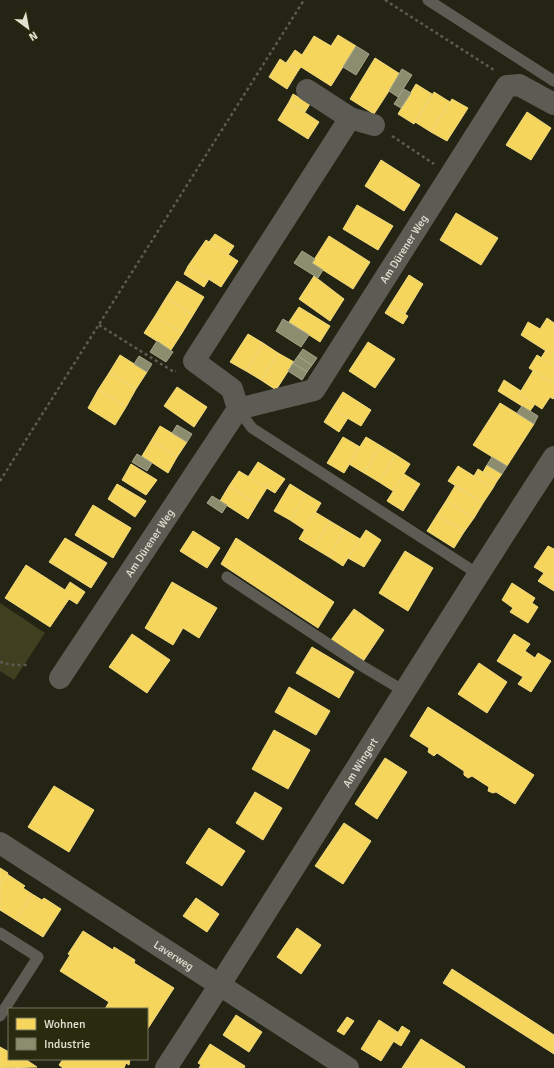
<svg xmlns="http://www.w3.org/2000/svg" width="554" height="1068" font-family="Signika,sans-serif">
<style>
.green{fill:#404021}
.homes{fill:#f6d55c;stroke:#f0d97f}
.industry{fill:#8c8c6e;stroke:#a6a68c}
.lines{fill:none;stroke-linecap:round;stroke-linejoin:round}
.path{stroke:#5b5b53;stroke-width:2.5;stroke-dasharray:3 3;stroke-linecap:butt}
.lane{stroke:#5c5c55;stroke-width:11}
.street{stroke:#5c5c55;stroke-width:22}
.labels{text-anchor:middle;stroke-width:4;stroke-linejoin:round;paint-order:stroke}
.street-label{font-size:11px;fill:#e2e2d2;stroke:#2a2a0e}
</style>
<rect width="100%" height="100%" fill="#242414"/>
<path class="green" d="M0 603 45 633 14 680 0 671Z"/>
<g class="homes">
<path d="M338 35 356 46 331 86 301 67 298 71 286 63 295 50 302 55 314 36 331 46Z"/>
<path d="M375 58 400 74 374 114 350 99Z"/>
<path d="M280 59 298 71 287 89 269 77Z"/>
<path d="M416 84 432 94 414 124 398 114Z"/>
<path d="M434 92 450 102 431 132 415 122Z"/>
<path d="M293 94 310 104 305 112 289 102Z"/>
<path d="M452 99 468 108 447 141 431 132Z"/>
<path d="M289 102 319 122 308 139 278 120Z"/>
<path d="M527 112 551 128 531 160 506 145Z"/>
<path d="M381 160 420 185 404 211 365 186Z"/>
<path d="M357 205 393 226 378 250 343 229Z"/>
<path d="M456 213 498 238 481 265 440 240Z"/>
<path d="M215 234 234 246 228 255 209 242Z"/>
<path d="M329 236 370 262 353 289 312 263Z"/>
<path d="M206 240 238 261 221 287 188 266Z"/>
<path d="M188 266 209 279 204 287 184 274Z"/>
<path d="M409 275 423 284 405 314 390 305Z"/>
<path d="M314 276 344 299 330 321 299 299Z"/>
<path d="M177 281 204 297 193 315 166 298Z"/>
<path d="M166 298 193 315 182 333 155 316Z"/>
<path d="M390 305 408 316 403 324 385 313Z"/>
<path d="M299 307 330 326 320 342 289 322Z"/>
<path d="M155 316 182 333 171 350 144 333Z"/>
<path d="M547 318 554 323V356L521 335 528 322 540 329Z"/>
<path d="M248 334 263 343 246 371 230 362Z"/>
<path d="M368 342 395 359 375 388 349 371Z"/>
<path d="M263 343 278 353 261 380 246 371Z"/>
<path d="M546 350 554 356V366L541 358Z"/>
<path d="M278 353 294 362 276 390 261 380Z"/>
<path d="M120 355 147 372 136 389 109 373Z"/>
<path d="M537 355 554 366V384L529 368Z"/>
<path d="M533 371 554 384V398L553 399 550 397 542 409 519 394Z"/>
<path d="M109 373 136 389 126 407 98 390Z"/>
<path d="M504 380 521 391 519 394 535 404 530 411 498 391Z"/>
<path d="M177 387 207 407 194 427 164 406Z"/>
<path d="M98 390 126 407 115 425 88 408Z"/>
<path d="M343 392 371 410 361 426 332 409Z"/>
<path d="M500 403 534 424 507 466 473 445Z"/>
<path d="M332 409 348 418 339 432 324 422Z"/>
<path d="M160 426 187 442 177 457 151 441Z"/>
<path d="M343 437 360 447 344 473 327 463Z"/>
<path d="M366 437 381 446 364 473 349 464Z"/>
<path d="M151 441 177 457 168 473 142 456Z"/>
<path d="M381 446 396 455 379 482 364 473Z"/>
<path d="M396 455 410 464 393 491 379 482Z"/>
<path d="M258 462 285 479 275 493 248 477Z"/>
<path d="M131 464 157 480 146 495 122 480Z"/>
<path d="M487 465 502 474 497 481 483 472Z"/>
<path d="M458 466 493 488 483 503 448 481Z"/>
<path d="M478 469 497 481 493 488 474 476Z"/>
<path d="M239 471 267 488 257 504 229 486Z"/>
<path d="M404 474 420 484 403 511 387 501Z"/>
<path d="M117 484 146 501 135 517 108 499Z"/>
<path d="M290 484 306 494 290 520 274 511Z"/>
<path d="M229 486 257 504 248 519 220 501Z"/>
<path d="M455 486 483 503 474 518 446 501Z"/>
<path d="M306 494 321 503 305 530 290 520Z"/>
<path d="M446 501 474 518 464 532 437 515Z"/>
<path d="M93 505 131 528 113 558 75 535Z"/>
<path d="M315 512 330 521 314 548 299 539Z"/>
<path d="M437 515 464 532 454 548 427 531Z"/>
<path d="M330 521 345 530 329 557 314 548Z"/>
<path d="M345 530 360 539 343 566 329 557Z"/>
<path d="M366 530 381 540 364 567 348 558Z"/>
<path d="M193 531 220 548 207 568 180 551Z"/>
<path d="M65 538 107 563 91 588 49 562Z"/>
<path d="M236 538 334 602 318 628 221 564Z"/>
<path d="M548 546 554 549V579L534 567Z"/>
<path d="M405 551 433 568 408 611 379 593Z"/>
<path d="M26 565 65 590 70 582 85 592 77 604 69 599 50 627 5 598Z"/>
<path d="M544 573 554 579V591L538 581Z"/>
<path d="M172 582 217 608 199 638 183 628 173 645 145 628Z"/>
<path d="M512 583 535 598 532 603 538 607 528 623 510 612 513 608 502 600Z"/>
<path d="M354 609 384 630 362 663 331 640Z"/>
<path d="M132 634 170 660 147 693 109 667Z"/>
<path d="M514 634 530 644 525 651 535 658 538 653 551 661 531 692 518 684 523 677 497 661Z"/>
<path d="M312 647 354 672 339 698 296 673Z"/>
<path d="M479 663 507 682 487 713 458 694Z"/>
<path d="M289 687 330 711 316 735 275 712Z"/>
<path d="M428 707 534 775 515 804 496 792 493 793 488 791 489 787 472 776 468 778 464 775V771L437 753 434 756 428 752 429 748 410 736Z"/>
<path d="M274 730 310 750 288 789 252 769Z"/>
<path d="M385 758 407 772 377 819 355 804Z"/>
<path d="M54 786 94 810 69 852 28 827Z"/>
<path d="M255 792 282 808 263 840 236 823Z"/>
<path d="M344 823 371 841 343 884 315 866Z"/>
<path d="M209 828 245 851 222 886 186 863Z"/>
<path d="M0 868 8 873 0 885Z"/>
<path d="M7 874 25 886 23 888 32 894 16 920 0 910V885Z"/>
<path d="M32 894 42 900 44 898 61 909 43 937 16 920Z"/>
<path d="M196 898 219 914 207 932 183 916Z"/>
<path d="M297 928 321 945 301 974 277 957Z"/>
<path d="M83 931 113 950 114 947 135 960 134 963 174 988 147 1030V1009H105L109 1002 60 971 70 955 68 954Z"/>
<path d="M452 969 554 1035V1054L443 983Z"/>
<path d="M236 1015 262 1032 249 1052 223 1035Z"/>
<path d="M347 1017 354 1021 344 1035 337 1031Z"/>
<path d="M379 1020 399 1033 381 1061 361 1049Z"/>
<path d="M402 1026 410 1031 401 1046 393 1041Z"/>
<path d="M421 1039 465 1067 464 1068H402Z"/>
<path d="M210 1044 245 1066 244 1068H199L201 1065 198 1063Z"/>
<path d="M0 1047 9 1052V1059H25L37 1067 0 1068Z"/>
<path d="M63 1059H130L129 1065 126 1063 124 1068H63L59 1065Z"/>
</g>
<g class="industry">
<path d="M356 46 369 54 356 75 343 67Z"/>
<path d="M402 69 412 75 398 97 389 91Z"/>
<path d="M404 89 411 93 401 108 394 104Z"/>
<path d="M302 251 315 259 312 263 323 270 318 278 294 263Z"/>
<path d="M283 319 309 335 301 347 276 331Z"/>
<path d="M157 341 173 352 166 362 150 352Z"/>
<path d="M303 349 317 358 312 365 298 356Z"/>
<path d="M139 356 152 364 147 372 134 364Z"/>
<path d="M298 356 312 365 307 372 293 363Z"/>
<path d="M293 363 307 372 302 380 288 371Z"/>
<path d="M522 406 538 416 534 424 517 413Z"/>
<path d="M177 425 192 434 187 442 172 433Z"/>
<path d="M137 454 152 463 147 471 132 462Z"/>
<path d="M492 457 507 466 502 474 487 465Z"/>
<path d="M212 496 227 505 222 513 207 503Z"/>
</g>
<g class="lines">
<g class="path">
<path d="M385 0 494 70"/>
<path d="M392 136 434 164"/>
<path d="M99 325 174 372 176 371"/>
<path d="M0 481 304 0"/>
<path d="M0 662 11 665H27"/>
</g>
<g class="lane">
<path d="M428 0 554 81"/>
<path d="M238 409 252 428 478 574"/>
<path d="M227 577 362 666 404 691"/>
<path d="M0 933 38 957 0 1016"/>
</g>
<g class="street">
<path d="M307 90 350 118 374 125"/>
<path d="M238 409 232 389 194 361 350 118"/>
<path id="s1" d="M60 678 238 409 314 390 507 86 519 85 554 104"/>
<path id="s2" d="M0 843 348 1068"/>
<path id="s3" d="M166 1068C298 866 422 659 554 457"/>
</g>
</g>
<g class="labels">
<g class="street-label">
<text dy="4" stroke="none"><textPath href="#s1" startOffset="568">Am Dürener Weg</textPath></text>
<text dy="4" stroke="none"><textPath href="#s1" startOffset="162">Am Dürener Weg</textPath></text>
<text dy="4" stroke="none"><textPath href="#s3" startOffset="362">Am Wingert</textPath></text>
<text dy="4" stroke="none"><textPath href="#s2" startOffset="207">Laverweg</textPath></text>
</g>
</g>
<rect x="8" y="1008" width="140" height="52" fill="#2a2a0e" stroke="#74745c"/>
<rect x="16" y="1018" width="20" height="12" fill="#f6d55c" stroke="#74745c"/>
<text x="44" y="1028" font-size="12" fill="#e2e2d2">Wohnen</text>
<rect x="16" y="1038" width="20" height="12" fill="#8c8c6e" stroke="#74745c"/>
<text x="44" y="1048" font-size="12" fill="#e2e2d2">Industrie</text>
<g transform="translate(28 28) rotate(148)" stroke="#2a2a0e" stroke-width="3" paint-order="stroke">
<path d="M0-3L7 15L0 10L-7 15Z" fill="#e2e2d2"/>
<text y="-6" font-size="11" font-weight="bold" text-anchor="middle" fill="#e2e2d2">N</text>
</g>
</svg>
